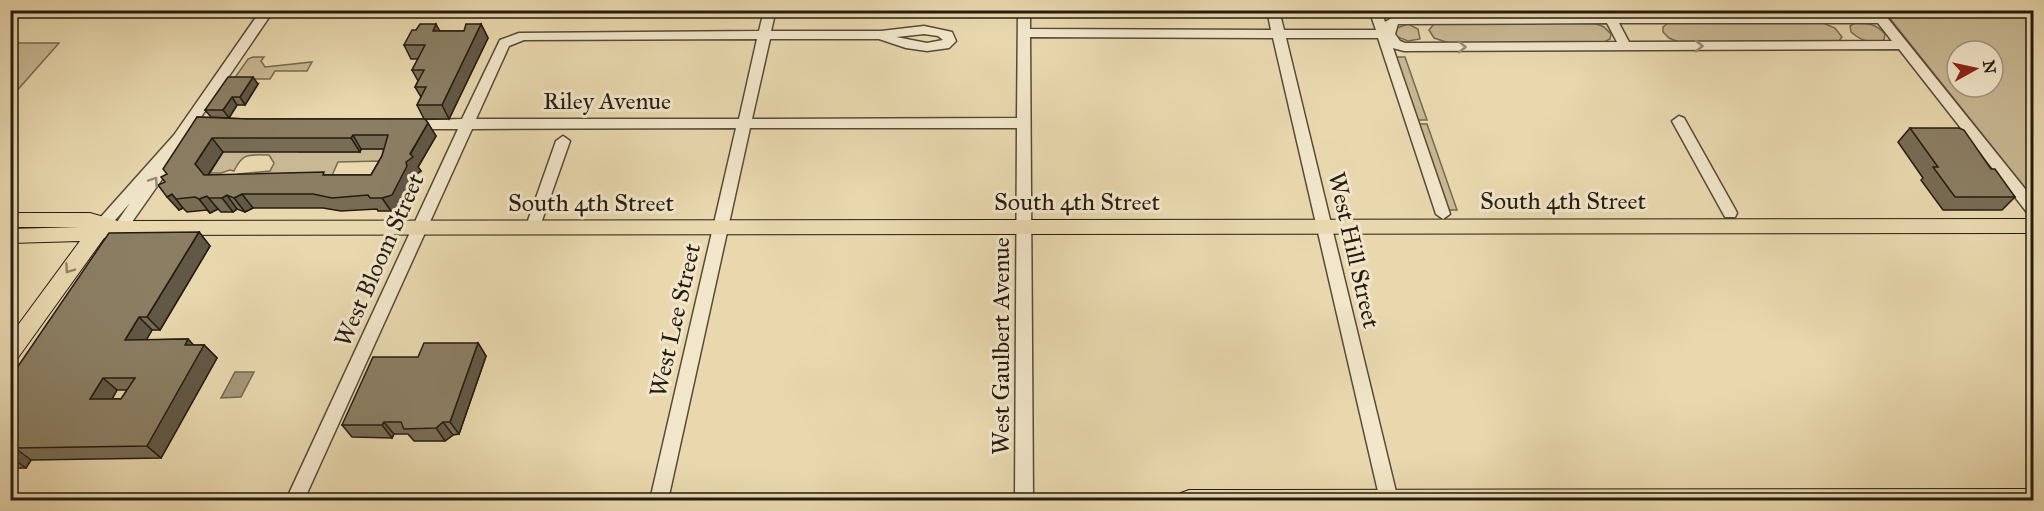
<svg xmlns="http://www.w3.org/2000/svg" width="2044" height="511" font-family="'IM FELL Great Primer',serif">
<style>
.green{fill:#c8b893;stroke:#766a52;stroke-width:1.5;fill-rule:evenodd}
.water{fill:#a69879;stroke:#72664f;stroke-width:1.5}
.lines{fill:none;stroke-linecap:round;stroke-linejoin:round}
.minor-casing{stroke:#564b38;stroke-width:3}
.major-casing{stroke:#251c11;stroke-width:2}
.minor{fill:#f1e6ca;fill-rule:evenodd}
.major{fill:#e9d8ae;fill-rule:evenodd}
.wall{fill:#786c55;stroke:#251c11;stroke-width:1.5;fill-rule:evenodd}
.shaded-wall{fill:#615845;stroke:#251c11;stroke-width:1.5}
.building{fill:#8b7e63;stroke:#251c11;stroke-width:1.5;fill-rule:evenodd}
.oneway{stroke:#958b77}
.oneway2{stroke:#918367}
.labels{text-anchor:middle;stroke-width:6;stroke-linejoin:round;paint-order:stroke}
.street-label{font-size:24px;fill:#251c11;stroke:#f1e6ca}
</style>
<rect width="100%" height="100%" fill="#e9d8ae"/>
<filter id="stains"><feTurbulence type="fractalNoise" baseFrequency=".00333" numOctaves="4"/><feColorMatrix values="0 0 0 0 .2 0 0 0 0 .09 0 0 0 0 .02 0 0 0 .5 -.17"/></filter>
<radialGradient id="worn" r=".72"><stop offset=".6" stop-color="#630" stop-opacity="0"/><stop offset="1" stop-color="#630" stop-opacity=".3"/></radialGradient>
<g class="green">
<path d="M1884 11H2033V198ZM1957 51H1993V87H1957Z"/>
<path d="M1592 22 1604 27 1611 34 1610 39 1604 42 1449 43 1434 38 1429 30 1434 24 1439 23Z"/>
<path d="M1668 23H1823L1835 28 1842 37 1838 42 1681 43 1669 38 1663 32V27Z"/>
<path d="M1855 23C1867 23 1877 24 1885 34L1884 40C1872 45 1860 40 1851 32L1850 26Z"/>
<path d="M1408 24 1418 29 1420 39 1408 41 1395 36 1394 29Z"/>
<path d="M10 43H59L14 94H11Z"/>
<path d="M253 57H264L261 61 265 67 312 62 307 71H275L270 79H234L248 59Z"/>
<path d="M1393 57H1405L1427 120H1414Z"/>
<path d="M1416 124H1427L1457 210H1445Z"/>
<path d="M300 149 299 152H359L361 149H400L380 189 238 174 270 171 274 163 269 155C249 155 243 152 234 171L230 170 221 173H210L223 151ZM381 161 374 179 330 180 338 162Z"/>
</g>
<path class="water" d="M235 372H254L241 397 221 398Z"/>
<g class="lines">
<g class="minor-casing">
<g id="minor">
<path d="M261 10H274L186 139 179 155 125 232H115L113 228 130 203 109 227H99L97 223 99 219 174 135Z"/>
<path d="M764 10H776L771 31H881L924 26 952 32 956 41 949 48 927 51 906 48 879 39H770L752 119 1017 118 1018 10H1030V29L1271 30 1267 10H1279L1284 30H1376L1369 10H1381L1385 22 1395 16 1872 15 1869 10H1881L2034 200V216L2029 215 1899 49 1404 51 1393 48 1450 214 1443 219 1436 214 1378 38H1286L1398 500H1380L1273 38 1030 37 1033 500H1015L1017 128H750L668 500H650L736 128 472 129 304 500H286L458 129H409L402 124 404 121 462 119 500 40 519 33 759 31ZM1607 23 1617 42 1405 43 1400 41 1395 34 1398 24ZM1619 23H1878L1892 41 1629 42ZM924 34 938 36 943 40 927 43 896 37ZM757 39 739 119H476L509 46 524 40Z"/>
<path d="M1679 116 1684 118 1735 209 1737 213 1735 217H1725L1672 121Z"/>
<path d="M563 136 570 141 539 229 537 233H527L525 229 556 141Z"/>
</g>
</g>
<g class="major-casing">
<g id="major">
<path d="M10 213H90L118 221 2034 219V233L120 235 104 238 17 359 10 361V336L80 241 10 243V229L79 227H10Z"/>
<path d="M2034 489V500H1177L1181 493 1189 490Z"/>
</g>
</g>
<use href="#minor" class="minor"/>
<use href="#major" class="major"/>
</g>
<g class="wall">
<path d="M2016 10H2034V12L2018 13Z"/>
<path d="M481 24 488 38 449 119H425L436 136 418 167 421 171 414 176 416 180 400 208 391 211H378L377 209 341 211 323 208H253L245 212 237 209 233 212H221L218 209 210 213 207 210 187 212 183 208 179 210 165 182 167 174 197 117 248 119H424L417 105 421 97 415 87 418 81 412 70 418 59H411L404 45 440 31H464ZM361 149H384L382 156 371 175H208L223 152H360Z"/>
<path d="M258 84 245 105H237L229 118 211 117 205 110Z"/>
<path d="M1910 128 1991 169 2015 197 2002 210H1943L1921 180 1923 178 1898 142Z"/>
<path d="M199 232 210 246 160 330H152L146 340 188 339 193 345H204L217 358 161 458 31 460 26 468H10V378ZM117 390H127L121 399H112Z"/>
<path d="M478 343 486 356 459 434 453 435 445 441H414L408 434H394L392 438 352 437 342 425Z"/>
</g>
<g class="shaded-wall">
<path d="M436 24 443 37 433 31Z"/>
<path d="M481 24 488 38 449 119 442 105Z"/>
<path d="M253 77 258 84 245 105 240 97Z"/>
<path d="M232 97 237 105 229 118 223 110Z"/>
<path d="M428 123 436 136 418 167 421 171 414 176 416 180 400 208 391 211 382 198 406 162Z"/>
<path d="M353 135 361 149 360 152 351 138Z"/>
<path d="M212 138 223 152 206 178 195 164Z"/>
<path d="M172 194 183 208 179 210 167 197Z"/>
<path d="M242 194 253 208 245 212 234 198Z"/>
<path d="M227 195 237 209 233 212 222 198Z"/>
<path d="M207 196 218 209 210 213 199 199Z"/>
<path d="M199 232 210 246 160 330 147 317Z"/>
<path d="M139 317 152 330 139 353 125 340Z"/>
<path d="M188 339 200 352 204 345 217 358 161 458 147 446 185 345Z"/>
<path d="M478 343 486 356 459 434 450 422Z"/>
<path d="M103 378 117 390 105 412 90 399Z"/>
<path d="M384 422 394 434 392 438 382 425Z"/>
<path d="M443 422 453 435 445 441 436 428Z"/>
<path d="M15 448 31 460 26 468 10 457V455Z"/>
</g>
<g class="building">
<path d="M420 24H436L433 31H464L466 24H481L442 105H417L426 87H415L424 70H412L425 45H404L412 30H416Z"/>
<path d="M228 77H253L240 97H232L223 110H205Z"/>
<path d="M197 117 248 119H425L428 123 410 154 413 157 406 162 407 166 392 195 382 198H370L368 195 332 198 313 194H242L234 198 227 195 222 198H209L207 196 199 199 195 197 176 199 172 194 167 197 158 185 165 182 161 177 167 174 163 169ZM353 135H388L382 156 371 175H323L324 172 204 175 195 164 212 138H351Z"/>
<path d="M1910 128H1959L1964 130 1991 169H1995L2015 197H1955L1933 167H1938Z"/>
<path d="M199 232 147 317H139L125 340 188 339 185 345H204L147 446 15 448 10 455V378L109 233ZM103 378H135L121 399H90Z"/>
<path d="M424 343H478L450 422H443L436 428 404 429 401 422H384L382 425H342L373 357H418Z"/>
</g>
<defs><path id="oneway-chevron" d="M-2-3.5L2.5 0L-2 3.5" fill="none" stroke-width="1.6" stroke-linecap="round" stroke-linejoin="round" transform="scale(1.5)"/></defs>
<g class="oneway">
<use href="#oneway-chevron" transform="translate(1699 46)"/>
<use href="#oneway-chevron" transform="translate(1462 47)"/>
<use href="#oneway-chevron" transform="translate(154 181) rotate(-56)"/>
</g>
<use class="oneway2" href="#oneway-chevron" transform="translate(69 269) rotate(125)"/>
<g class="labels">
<g class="street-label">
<text x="607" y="109">Riley Avenue</text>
<text x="1563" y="209">South 4th Street</text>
<text x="1077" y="210">South 4th Street</text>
<text x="591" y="211">South 4th Street</text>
<text transform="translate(1354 250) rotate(77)" y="8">West Hill Street</text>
<text transform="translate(379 260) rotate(-66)" y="8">West Bloom Street</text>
<text transform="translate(675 320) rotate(-77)" y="8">West Lee Street</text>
<text transform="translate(1001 346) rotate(-90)" y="8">West Gaulbert Avenue</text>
</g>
</g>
<rect width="2044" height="511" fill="none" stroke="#e9d8ae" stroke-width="36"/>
<rect x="12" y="12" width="2020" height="487" fill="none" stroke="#251c11" stroke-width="3"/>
<rect x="18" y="18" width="2008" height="475" fill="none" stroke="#251c11" stroke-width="1.5"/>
<g transform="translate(1975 69) rotate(82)"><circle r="28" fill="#f1e6ca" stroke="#9f9580" stroke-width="1.5"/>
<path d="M0-4.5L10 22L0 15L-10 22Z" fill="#8f2418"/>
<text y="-9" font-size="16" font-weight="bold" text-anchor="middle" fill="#251c11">N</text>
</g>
<rect width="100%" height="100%" filter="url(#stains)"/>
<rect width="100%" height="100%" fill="url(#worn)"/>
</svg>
